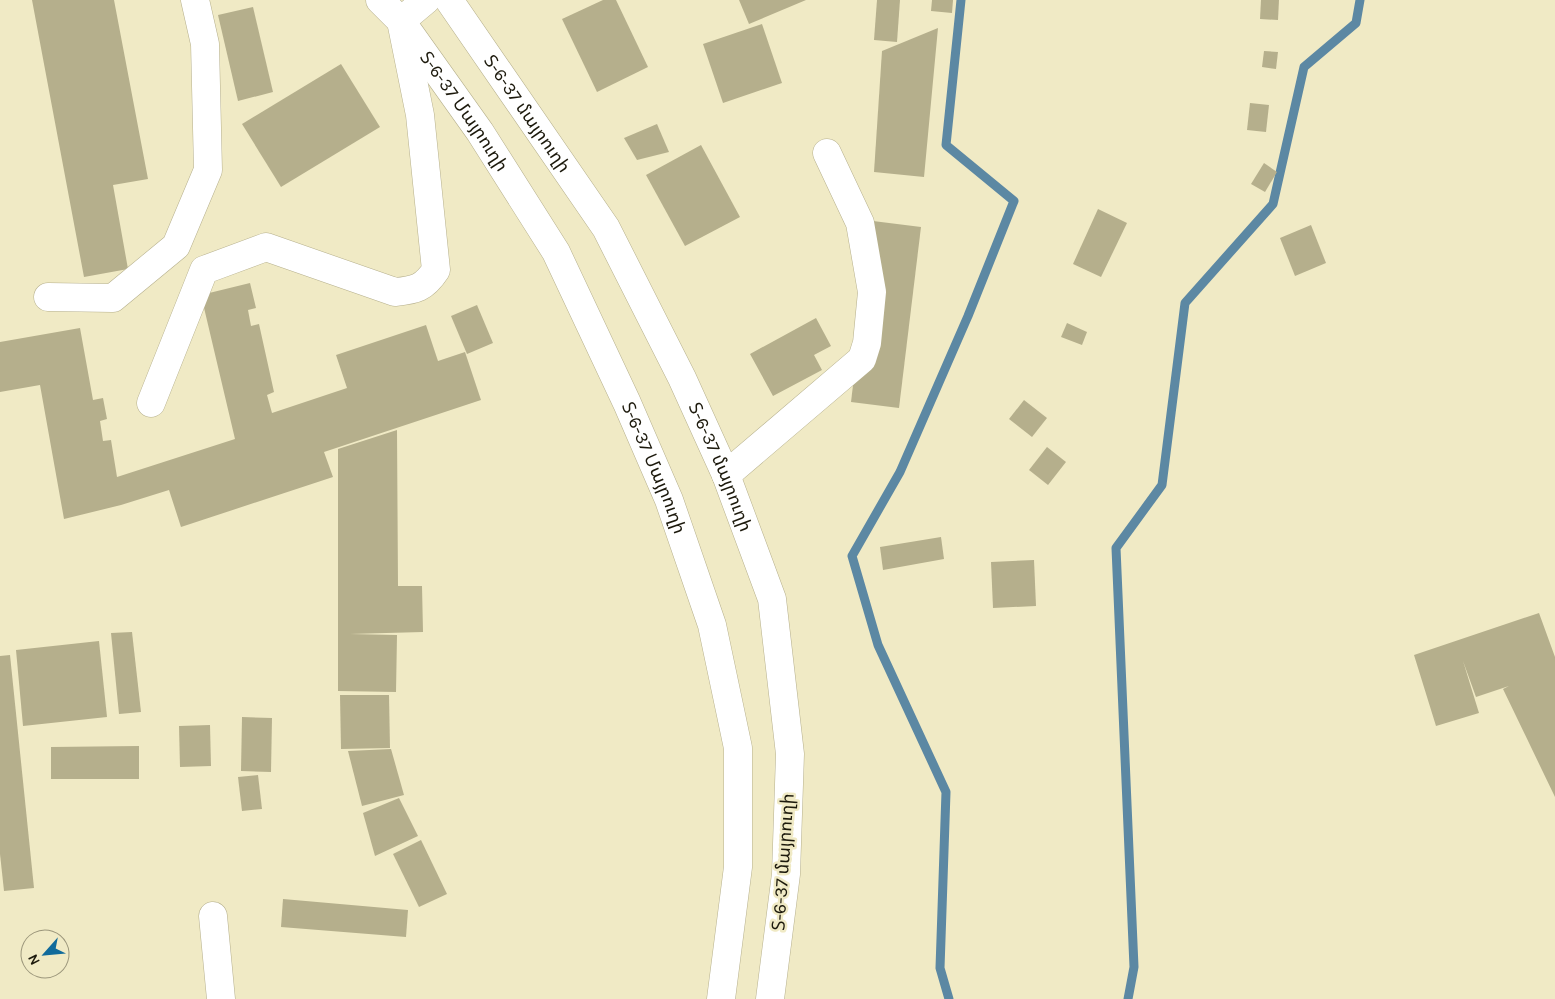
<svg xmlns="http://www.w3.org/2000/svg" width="1555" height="999" font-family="Karla,'Noto Sans Armenian',sans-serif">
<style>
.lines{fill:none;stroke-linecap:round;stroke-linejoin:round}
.stream{stroke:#5c88a3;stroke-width:9}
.building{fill:#b5af8c}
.minor-casing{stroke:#b6b08d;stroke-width:29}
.major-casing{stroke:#b6b08d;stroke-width:29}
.minor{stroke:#fff;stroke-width:28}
.major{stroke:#fff;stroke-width:28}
.labels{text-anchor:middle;stroke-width:5;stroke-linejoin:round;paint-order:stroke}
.street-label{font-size:18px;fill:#1c190c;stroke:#f0eac5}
</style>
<rect width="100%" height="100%" fill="#f0eac5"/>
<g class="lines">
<g class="stream">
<path d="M949 999 940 968 946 792 878 645 852 556 900 472 968 316 1014 201 946 145 961 0"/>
<path d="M1128 999 1134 967 1116 548 1162 485 1185 303 1273 204 1304 67 1356 23 1360 0"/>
</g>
</g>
<g class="building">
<path d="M32 0H114L148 179 113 185 128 269 84 277Z"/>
<path d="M603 0H616L648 67 597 92 562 19Z"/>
<path d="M739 0H806L749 24Z"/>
<path d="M877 0H900L897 42 874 40Z"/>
<path d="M932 0H953L952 13 931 11Z"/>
<path d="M1261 0H1279L1278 20 1260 19Z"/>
<path d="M253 7 273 92 238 101 218 15Z"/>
<path d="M762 24 782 83 723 103 703 44Z"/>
<path d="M938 28 924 177 874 172 882 51Z"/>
<path d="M1264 51 1278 52 1276 69 1262 67Z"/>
<path d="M341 64 380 127 281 187 242 124Z"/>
<path d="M1250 103 1269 105 1266 132 1247 130Z"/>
<path d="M657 124 669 152 637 160 624 138Z"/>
<path d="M701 145 740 217 685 246 646 175Z"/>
<path d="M1264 163 1277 172 1265 192 1251 184Z"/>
<path d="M1098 209 1127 223 1101 277 1073 264Z"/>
<path d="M873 221 921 227 899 408 851 402Z"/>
<path d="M1311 225 1326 263 1295 276 1280 238Z"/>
<path d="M250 283 256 308 248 310 251 326 259 324 274 392 267 395 272 413 347 388 336 355 426 325 438 361 465 352 481 400 324 452 333 477 181 527 169 490 121 505 64 519 40 385 0 392V342L80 328 93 400 103 398 107 419 100 421 103 441 111 440 117 477 235 439 201 295Z"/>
<path d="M477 305 493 343 467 354 451 316Z"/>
<path d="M816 318 831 346 814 355 822 370 773 396 750 354Z"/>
<path d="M1067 323 1087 332 1082 345 1061 337Z"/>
<path d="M1024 400 1047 418 1032 437 1009 419Z"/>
<path d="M397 430 398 586H422L423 632 350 634 397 635 396 692 338 691V449Z"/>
<path d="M1047 447 1066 462 1048 485 1029 470Z"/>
<path d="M941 537 944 559 883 570 880 547Z"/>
<path d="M1034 560 1036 606 993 608 991 562Z"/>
<path d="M1539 613 1555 657V797L1503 689 1509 686 1476 697 1463 661 1479 713 1436 726 1414 655Z"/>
<path d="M132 632 141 712 119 714 111 633Z"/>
<path d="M99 641 107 717 23 726 16 650Z"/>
<path d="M10 655 34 888 4 891 0 854V656Z"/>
<path d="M340 695H389L390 748 341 749Z"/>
<path d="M242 717 272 718 271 772 241 771Z"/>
<path d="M210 725 211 766 180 767 179 726Z"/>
<path d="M139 746V779H51V747Z"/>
<path d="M391 749 404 795 362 806 348 751Z"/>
<path d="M258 775 262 809 242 811 238 777Z"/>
<path d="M399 798 418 836 375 856 363 813Z"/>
<path d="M421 840 447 894 419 907 393 854Z"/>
<path d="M283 899 408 910 406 937 281 927Z"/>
</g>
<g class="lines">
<g class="minor-casing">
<g id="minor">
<path d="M48 297 113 298 176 246 208 170 205 44 195 0"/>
<path d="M151 403 204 270 266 247 395 292C416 290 424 288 436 270L420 115 401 21"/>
<path d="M726 475 862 359 867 343 872 292 860 223 827 153"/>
<path d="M213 916 221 999"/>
</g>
</g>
<g class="major-casing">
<g id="major">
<path id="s1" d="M380 0 401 21 480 132 556 252 627 403 669 500 712 625 738 748V867L721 999"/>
<path id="s2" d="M449 0 606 228 682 378 726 475 772 599 790 754 786 874 770 999"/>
<path d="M401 21 426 0"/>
</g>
</g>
<use href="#minor" class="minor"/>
<use href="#major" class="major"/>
</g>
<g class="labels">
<g class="street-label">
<text dy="6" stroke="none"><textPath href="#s1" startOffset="140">Տ-6-37 Մայրուղի</textPath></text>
<text dy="6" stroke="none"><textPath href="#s2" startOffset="138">Տ-6-37 մայրուղի</textPath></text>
<text dy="6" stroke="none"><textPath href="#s1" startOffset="545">Տ-6-37 Մայրուղի</textPath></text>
<text dy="6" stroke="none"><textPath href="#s2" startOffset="542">Տ-6-37 մայրուղի</textPath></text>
<text transform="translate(783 862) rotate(-86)" y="6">Տ-6-37 մայրուղի</text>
</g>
</g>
<g transform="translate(45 954) rotate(243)"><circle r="24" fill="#f0eac5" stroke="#9b967b"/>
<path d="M0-4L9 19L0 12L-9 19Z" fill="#116b9b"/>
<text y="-8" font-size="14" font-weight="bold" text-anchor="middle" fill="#1c190c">N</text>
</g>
</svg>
